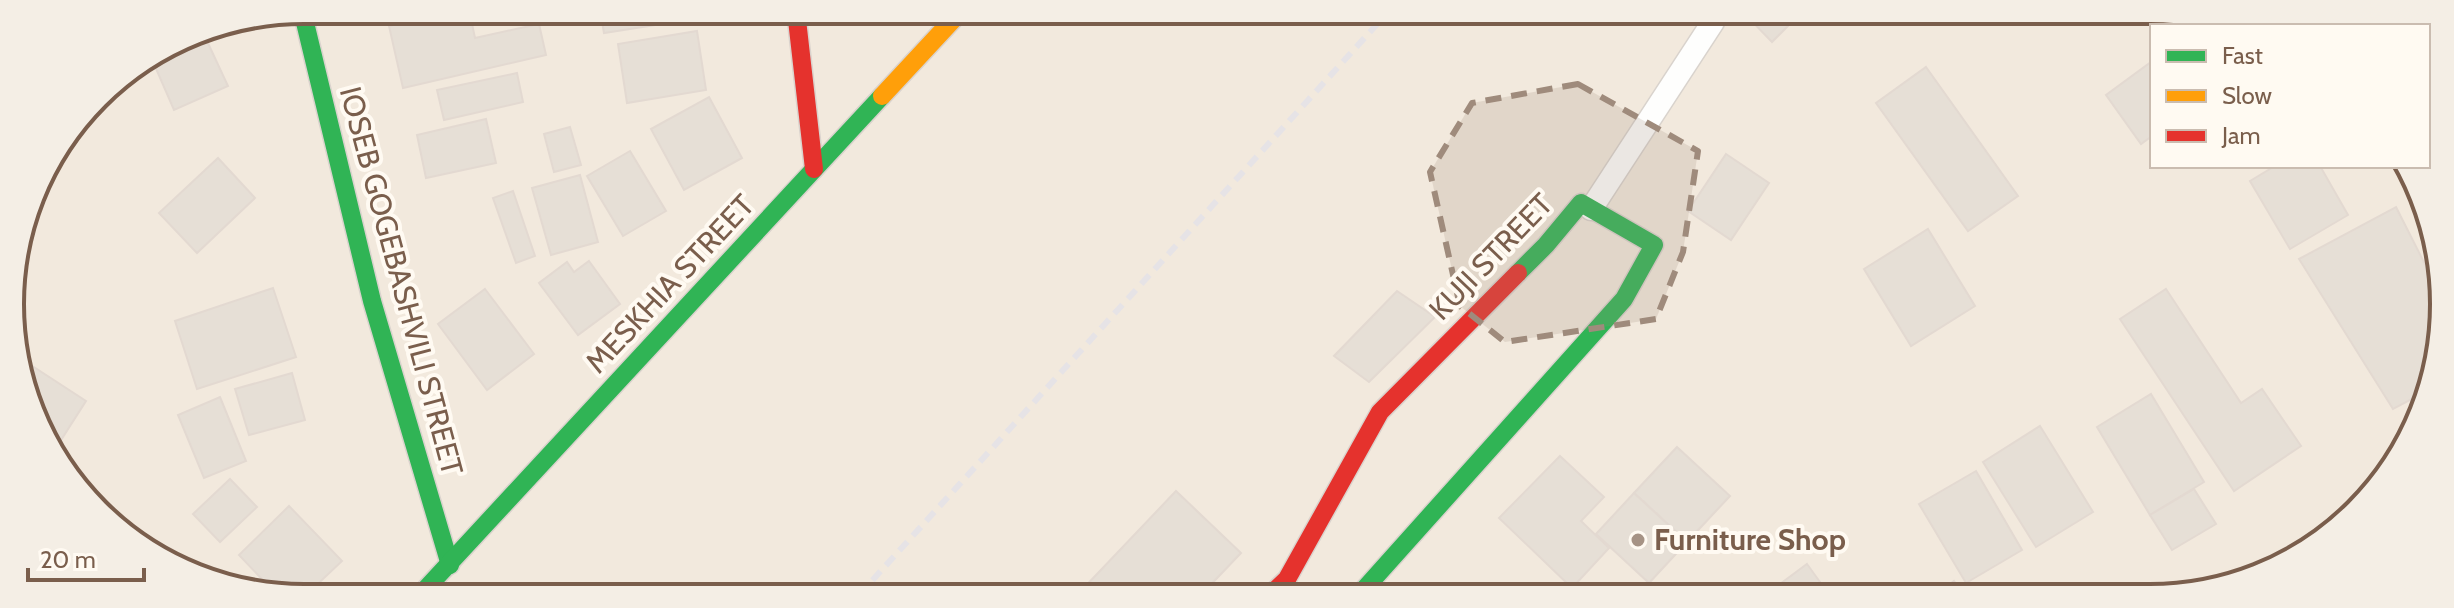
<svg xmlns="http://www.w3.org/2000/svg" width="2454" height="608" font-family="Cabin,sans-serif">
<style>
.residential{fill:#f2e9dd}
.building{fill:#e6dfd6;stroke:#e3d9d1;stroke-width:2}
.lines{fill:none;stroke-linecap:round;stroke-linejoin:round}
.lane-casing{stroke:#d9d3cd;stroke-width:25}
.fast-casing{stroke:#dad3cd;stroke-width:21}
.slow-casing{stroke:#dad3cd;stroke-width:21}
.jam-casing{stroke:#dad3cd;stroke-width:21}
.lane{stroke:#fefefd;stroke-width:22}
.fast{stroke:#30b455;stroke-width:18}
.slow{stroke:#ff9f0a;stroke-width:18}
.jam{stroke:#e5322d;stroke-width:18}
.rail{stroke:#e6e3e6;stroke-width:6;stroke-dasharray:12 8;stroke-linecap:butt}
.marked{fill:#9f8b7c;fill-opacity:0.2;stroke:#9f8b7c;stroke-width:6;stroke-dasharray:16 10;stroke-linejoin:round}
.poi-dot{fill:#a69385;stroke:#fffaf2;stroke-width:3}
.labels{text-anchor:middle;stroke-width:8;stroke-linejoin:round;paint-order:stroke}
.street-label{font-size:30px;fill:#7a5e4c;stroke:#fffaf2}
.poi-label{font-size:30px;font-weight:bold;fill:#7a5e4c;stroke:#fffaf2;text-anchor:start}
.rim{fill:none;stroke:#7a5e4c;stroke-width:4}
</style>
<rect width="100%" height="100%" fill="#f9f6ef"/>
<path class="residential" d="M304 10 2189 13 2228 26H2152V166H2403L2434 228 2441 343 2413 434 2358 512 2280 568 2188 596 265 595 157 559 71 483 25 398 11 284 40 174 110 83 192 32Z"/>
<g class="building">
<path d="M459 10H469L475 38 539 24 546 55 403 88 389 26Z"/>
<path d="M600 10 693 11 694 19 604 33Z"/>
<path d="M1743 12H1802L1772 42Z"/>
<path d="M2159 13H2189L2228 26H2173Z"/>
<path d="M697 31 706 90 627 103 618 44Z"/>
<path d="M207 41 228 86 174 110 154 64Z"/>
<path d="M2151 62 2152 136 2141 144 2106 95Z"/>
<path d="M1926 67 2018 196 1968 231 1876 103Z"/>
<path d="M517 73 523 102 444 120 437 90Z"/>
<path d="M709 97 742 158 684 190 651 129Z"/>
<path d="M486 119 496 163 426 178 417 135Z"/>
<path d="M570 127 581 165 554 172 544 134Z"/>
<path d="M630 151 666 211 623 236 587 176Z"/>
<path d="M1726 154 1769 183 1731 240 1688 211Z"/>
<path d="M218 158 255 198 197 253 159 213Z"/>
<path d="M2275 166H2320L2348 215 2290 249 2250 181Z"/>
<path d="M580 175 598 242 551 255 532 188Z"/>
<path d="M513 191 535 256 516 263 493 198Z"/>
<path d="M2396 207 2438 290 2441 343 2427 391 2393 409 2299 259Z"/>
<path d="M1928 229 1975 306 1911 346 1864 269Z"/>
<path d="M589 261 620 304 578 335 539 283 567 262 574 272Z"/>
<path d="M273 288 296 357 197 389 175 321Z"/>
<path d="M485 289 534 354 487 390 438 324Z"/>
<path d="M2166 289 2241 403 2262 389 2301 446 2234 491 2120 319Z"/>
<path d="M1397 291 1435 317 1369 382 1334 356Z"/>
<path d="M20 358 86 401 54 451 25 398Z"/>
<path d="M292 373 305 420 249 435 235 389Z"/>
<path d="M2151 394 2204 482 2150 515 2097 427Z"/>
<path d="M220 397 246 461 204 478 178 415Z"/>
<path d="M2040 426 2093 512 2036 547 1983 462Z"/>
<path d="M1677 447 1730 496 1687 542 1634 493Z"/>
<path d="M1560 456 1604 497 1581 521 1609 548 1572 588 1499 518Z"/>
<path d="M1976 471 2022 550 1966 583 1919 504Z"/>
<path d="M230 479 257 507 220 542 193 514Z"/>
<path d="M2194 489 2216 524 2172 550 2150 515Z"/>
<path d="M1176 491 1241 553 1201 595H1077Z"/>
<path d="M1634 493 1687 542 1649 583 1596 534Z"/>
<path d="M289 506 342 561 306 595H277L239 555Z"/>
<path d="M1807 564 1830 596H1764Z"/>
<path d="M1954 581 1965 596H1935Z"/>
</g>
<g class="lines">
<g class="lane-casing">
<path id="lane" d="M1591 209 1713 22"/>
</g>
<g class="fast-casing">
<g id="fast">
<path d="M302 10 372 301 450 565"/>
<path d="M420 595 882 96"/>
<path d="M1359 595 1624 299 1654 245 1581 203 1546 245 1518 273"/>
</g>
</g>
<g class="slow-casing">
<path id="slow" d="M882 96 961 11"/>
</g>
<g class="jam-casing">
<g id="jam">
<path d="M796 11 814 169"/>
<path d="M1270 595 1287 579 1380 412 1518 273"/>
</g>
</g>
<use href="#lane" class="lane"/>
<use href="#fast" class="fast"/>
<use href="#slow" class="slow"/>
<use href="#jam" class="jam"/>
<path class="rail" d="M859 595 1389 11"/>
</g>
<path class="marked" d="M1578 84 1698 151 1683 252 1656 319 1505 342 1460 306 1430 172 1472 103Z"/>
<circle class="poi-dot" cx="1638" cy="540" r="8"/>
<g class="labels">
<g class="street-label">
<text transform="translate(1491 257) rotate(-46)" y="10">KUJI STREET</text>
<text transform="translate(401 281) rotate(75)" y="10">IOSEB GOGEBASHVILI STREET</text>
<text transform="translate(670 284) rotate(-47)" y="10">MESKHIA STREET</text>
</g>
<g class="poi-label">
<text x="1654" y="550">Furniture Shop</text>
</g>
</g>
<path d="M0 0H2454V608H0ZM304 24H2150A280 280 0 0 1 2430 304V304A280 280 0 0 1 2150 584H304A280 280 0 0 1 24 304V304A280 280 0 0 1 304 24Z" fill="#f4eee5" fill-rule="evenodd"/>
<path class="rim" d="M304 24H2150A280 280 0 0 1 2430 304V304A280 280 0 0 1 2150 584H304A280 280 0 0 1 24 304V304A280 280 0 0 1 304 24Z"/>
<rect x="2150" y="24" width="280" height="144" fill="#fffaf2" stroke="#cabcb0" stroke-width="2"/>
<rect x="2166" y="50" width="40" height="12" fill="#30b455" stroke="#cabcb0" stroke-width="2"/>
<text x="2222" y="64" font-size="24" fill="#7a5e4c">Fast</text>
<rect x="2166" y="90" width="40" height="12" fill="#ff9f0a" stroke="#cabcb0" stroke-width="2"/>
<text x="2222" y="104" font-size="24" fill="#7a5e4c">Slow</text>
<rect x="2166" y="130" width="40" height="12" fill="#e5322d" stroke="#cabcb0" stroke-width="2"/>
<text x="2222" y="144" font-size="24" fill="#7a5e4c">Jam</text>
<path d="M28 568v12h116v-12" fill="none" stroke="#7a5e4c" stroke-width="4"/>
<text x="40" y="568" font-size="24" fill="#7a5e4c" stroke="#fffaf2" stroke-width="6" paint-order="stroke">20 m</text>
</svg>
